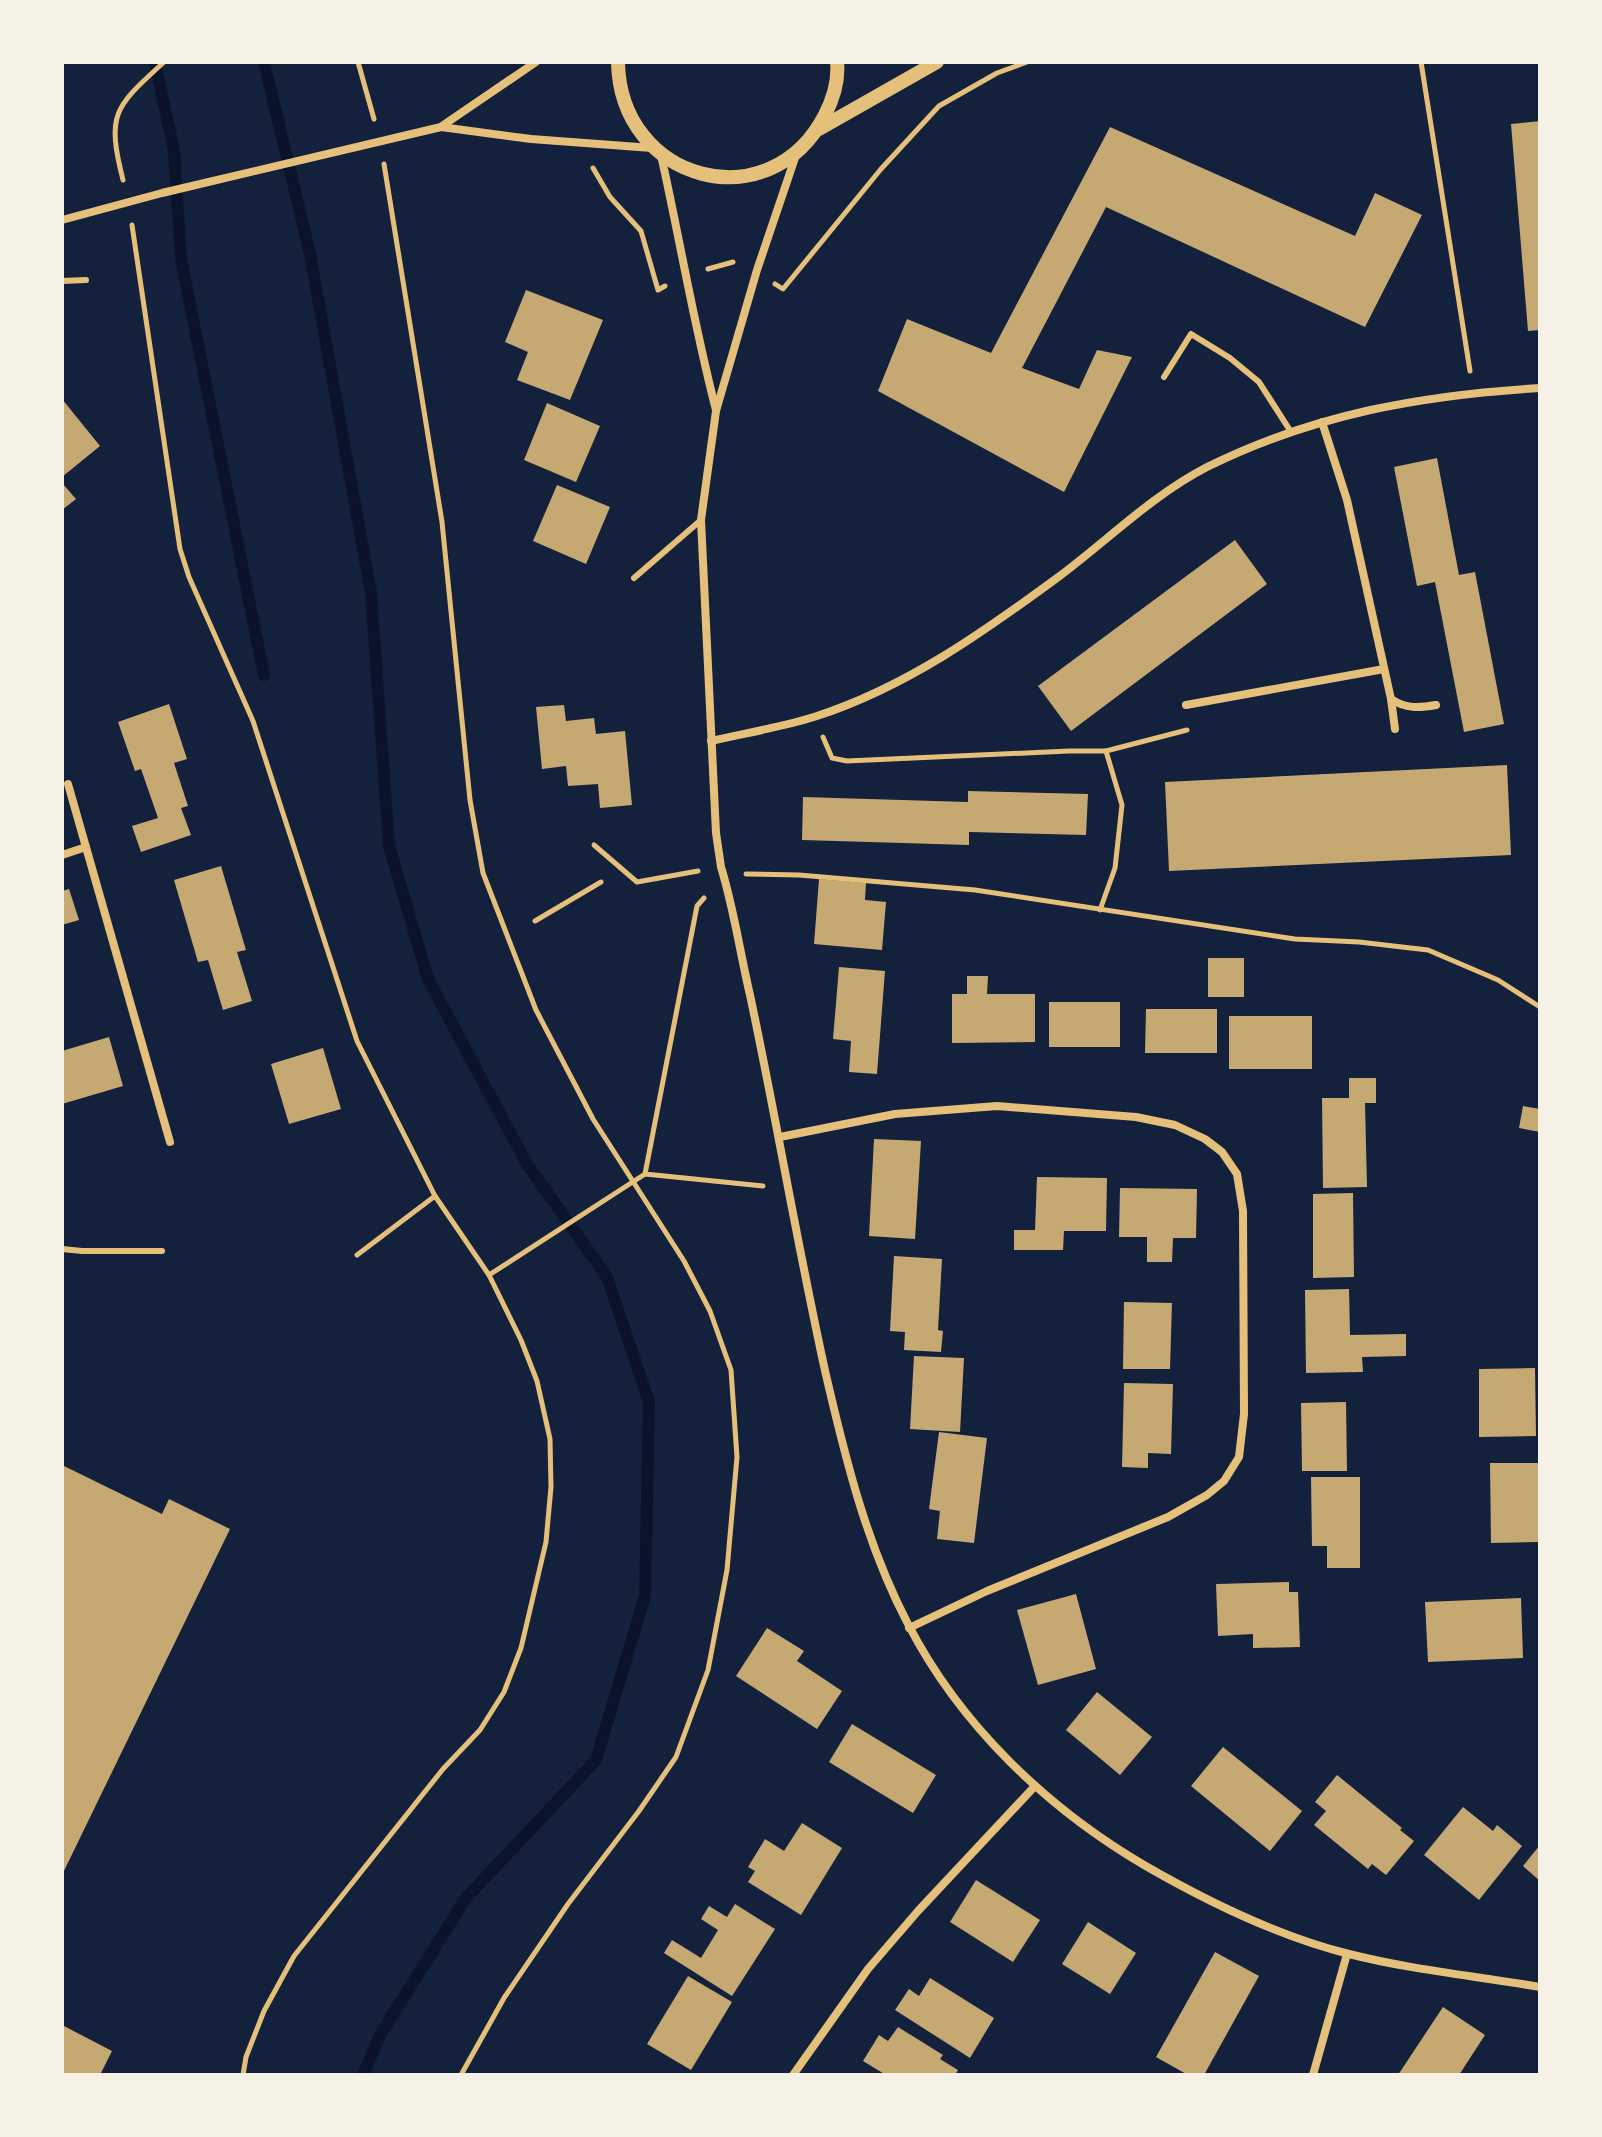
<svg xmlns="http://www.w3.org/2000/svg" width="1602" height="2137" font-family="Bitter,serif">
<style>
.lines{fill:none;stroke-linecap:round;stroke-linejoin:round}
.stream{stroke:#0b132b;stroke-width:12}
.building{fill:#c6a872}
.path{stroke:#e5c07b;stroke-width:5}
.service{stroke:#e5c07b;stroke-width:6}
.minor{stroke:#e5c07b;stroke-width:8}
.tertiary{stroke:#e5c07b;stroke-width:14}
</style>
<rect width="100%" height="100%" fill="#14213d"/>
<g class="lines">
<g class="stream">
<path d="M155 62 174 151 181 259 264 675"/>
<path d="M264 62 310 254 371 593 389 846 428 979 527 1164 607 1277 649 1402 645 1596 596 1760 466 1898 380 2035 363 2075"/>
</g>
</g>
<g class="building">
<path d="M1540 121V330L1528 331 1511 124Z"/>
<path d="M1110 127 1355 236 1375 193 1422 215 1365 327 1106 207 1022 368 1079 389 1097 350 1132 357 1064 492 878 391 907 319 991 353Z"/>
<path d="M526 290 603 320 570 400 517 380 528 352 505 342Z"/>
<path d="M62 399 100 446 62 477Z"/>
<path d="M547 403 600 426 576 482 524 460Z"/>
<path d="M1437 458 1459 575 1475 572 1504 724 1464 732 1435 582 1417 586 1394 467Z"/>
<path d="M62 483 76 499 62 510Z"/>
<path d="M557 485 610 507 586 564 533 541Z"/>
<path d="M1235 540 1267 584 1071 731 1038 686Z"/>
<path d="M169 704 187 759 174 763 188 806 181 808 191 835 141 852 132 826 158 818 141 769 135 771 118 722Z"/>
<path d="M564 705 566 721 594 718 596 734 625 731 632 805 600 808 598 784 568 786 566 766 542 769 536 707Z"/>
<path d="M1507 765 1511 855 1169 871 1165 782Z"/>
<path d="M968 791 1088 794 1086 835 969 832V845L802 840 803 797 968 802Z"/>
<path d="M221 866 246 950 237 952 252 1001 223 1010 208 960 198 962 174 880Z"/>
<path d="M819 879 866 883 865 900 886 902 882 950 814 944Z"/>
<path d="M69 889 79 920 62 925V891Z"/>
<rect x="1208" y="958" width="36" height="39"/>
<path d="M839 967 885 971 877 1074 849 1072 851 1041 833 1039Z"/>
<path d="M967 976H988L987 994H1035V1042L952 1043V994H967Z"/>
<rect x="1049" y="1002" width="71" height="45"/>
<path d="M1146 1009H1217V1053H1145Z"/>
<rect x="1229" y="1016" width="83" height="53"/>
<path d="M109 1037 123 1086 62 1104V1051Z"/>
<path d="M323 1048 341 1109 289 1124 271 1064Z"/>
<path d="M1349 1078H1376V1103H1365L1367 1187 1323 1188 1322 1098H1349Z"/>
<path d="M1523 1106 1540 1109V1132L1519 1128Z"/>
<path d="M874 1139 921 1141 915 1239 869 1236Z"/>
<path d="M1037 1177 1107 1178 1106 1231H1064L1063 1250H1014V1230H1035Z"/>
<path d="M1120 1188 1197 1189 1196 1238H1173L1172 1262H1147V1237H1119Z"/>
<path d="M1353 1193 1354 1277 1313 1278V1194Z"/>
<path d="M894 1256 942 1259 938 1330 943 1331 941 1352 904 1350 905 1332 890 1331Z"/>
<path d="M1349 1289 1350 1335 1406 1334V1356L1362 1357 1363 1372 1306 1373 1305 1290Z"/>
<path d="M1124 1302 1172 1303 1170 1369H1123Z"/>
<path d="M914 1356 964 1358 960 1432 910 1429Z"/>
<path d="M1535 1368 1536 1436 1479 1437V1369Z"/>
<path d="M1124 1383 1173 1384 1171 1454 1148 1453V1468L1122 1467Z"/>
<path d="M1346 1402 1347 1471H1302L1301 1403Z"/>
<path d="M939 1432 987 1438 974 1543 937 1539 940 1511 929 1509Z"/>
<path d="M1490 1463H1539V1542L1491 1543Z"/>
<path d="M62 1465 162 1514 169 1499 230 1529 62 1875Z"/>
<path d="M1311 1477H1360V1568H1327V1546H1312Z"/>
<path d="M1289 1582V1592H1298L1300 1647 1253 1648V1634L1218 1636 1216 1584Z"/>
<path d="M1076 1594 1096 1669 1038 1685 1017 1610Z"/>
<path d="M1521 1598 1523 1658 1428 1662 1425 1602Z"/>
<path d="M767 1628 804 1651 797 1661 842 1691 817 1729 736 1676Z"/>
<path d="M1097 1692 1152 1737 1120 1775 1066 1730Z"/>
<path d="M852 1724 936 1775 913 1813 829 1762Z"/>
<path d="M1223 1747 1302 1811 1270 1851 1191 1786Z"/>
<path d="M1337 1775 1402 1828 1400 1830 1414 1841 1386 1875 1372 1864 1368 1869 1314 1825 1326 1811 1315 1802Z"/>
<path d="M1463 1807 1493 1831 1497 1825 1522 1846 1479 1900 1424 1855Z"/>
<path d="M802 1823 842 1848 801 1915 748 1882 755 1871 748 1867 765 1839 784 1851Z"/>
<path d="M1540 1845V1881L1523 1866Z"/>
<path d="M976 1880 1040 1920 1013 1962 950 1922Z"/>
<path d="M735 1904 775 1929 732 1996 664 1953 672 1940 701 1958 718 1930 701 1919 709 1906 727 1917Z"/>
<path d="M1088 1922 1136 1953 1110 1994 1062 1964Z"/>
<path d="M1215 1952 1259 1976 1204 2075H1188L1156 2057Z"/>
<path d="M688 1976 732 2002 691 2070 647 2044Z"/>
<path d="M930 1978 994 2018 970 2058 895 2010 909 1989 919 1996Z"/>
<path d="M1443 2007 1485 2035 1459 2075H1398Z"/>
<path d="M62 2025 112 2051 100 2075H62Z"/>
<path d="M898 2027 943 2055 940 2059 958 2070 955 2075H886L863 2061 879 2035 888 2041Z"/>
</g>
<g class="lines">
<g class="path">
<path d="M358 62 374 119"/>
<path d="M1421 62 1470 371"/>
<path d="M384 164 442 522 470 800 483 873 536 1010 593 1119 684 1261 710 1311 731 1370 737 1457 727 1570 708 1670 676 1757 639 1811 568 1904 504 1998 461 2075"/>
<path d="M593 168 610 197 641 231 658 290 665 286"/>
<path d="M123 180C106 113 115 107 164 62"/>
<path d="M132 225 180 549 189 577 253 721 357 1041 435 1196 489 1275 521 1340 537 1381 550 1439 551 1487 546 1542 521 1648 504 1692 480 1730 443 1769 294 1956 264 2011 246 2057 243 2075"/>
<path d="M708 269 733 262"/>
<path d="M775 284 783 289 881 169 939 106 997 73 1027 62"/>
<path d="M823 737 832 758 847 761 1069 751H1106L1187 730"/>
<path d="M594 845 637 882 698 871"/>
<path d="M746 874 799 875 975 890 1295 939 1359 942 1428 950 1498 980 1540 1007"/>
<path d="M704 898 697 906 645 1174 763 1186"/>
<path d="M1100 910 1115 868 1122 805 1106 751"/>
<path d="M535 921 601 882"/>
<path d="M357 1255 435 1196"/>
<path d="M489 1275 645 1174"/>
</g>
<g class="service">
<path d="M62 281 86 280"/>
<path d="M1164 377 1191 334 1230 358 1259 382 1291 432"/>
<path d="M634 578 701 520"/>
<path d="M62 1249 82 1251H162"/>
</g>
<g class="minor">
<path d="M442 126 536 62"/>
<path d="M797 152 757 270 716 411 701 520 716 833 721 867C734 909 740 953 750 995 777 1122 798 1249 826 1375 846 1461 867 1546 908 1624 960 1725 1047 1808 1144 1865 1208 1902 1277 1936 1349 1954 1412 1970 1477 1976 1540 1987"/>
<path d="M661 155C680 240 694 326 716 410"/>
<path d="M62 220 162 193 441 127 531 139 652 148"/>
<path d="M1322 422 1347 500 1391 699C1406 709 1419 708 1436 705"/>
<path d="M1391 699 1395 729"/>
<path d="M1186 705 1384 669"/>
<path d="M711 741C745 733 783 727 817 716 906 687 982 633 1057 578 1107 541 1151 496 1207 467 1314 414 1422 395 1540 388"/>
<path d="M68 784 170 1142"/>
<path d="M62 855 86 847"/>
<path d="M780 1137 895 1114 997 1106 1136 1117 1175 1125 1205 1139 1222 1152 1237 1174 1243 1211 1244 1414 1239 1457 1224 1481 1207 1495 1168 1517 987 1591 909 1628"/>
<path d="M793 2075 868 1969 918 1911 1035 1786"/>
<path d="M1313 2075 1347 1954"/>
</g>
<g class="tertiary">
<path d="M618 62C620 182 770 222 825 115 833 99 839 80 837 62"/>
<path d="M819 129 937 62"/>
</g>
</g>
<rect width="1602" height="2137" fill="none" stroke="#f6f1e7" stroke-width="128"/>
</svg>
